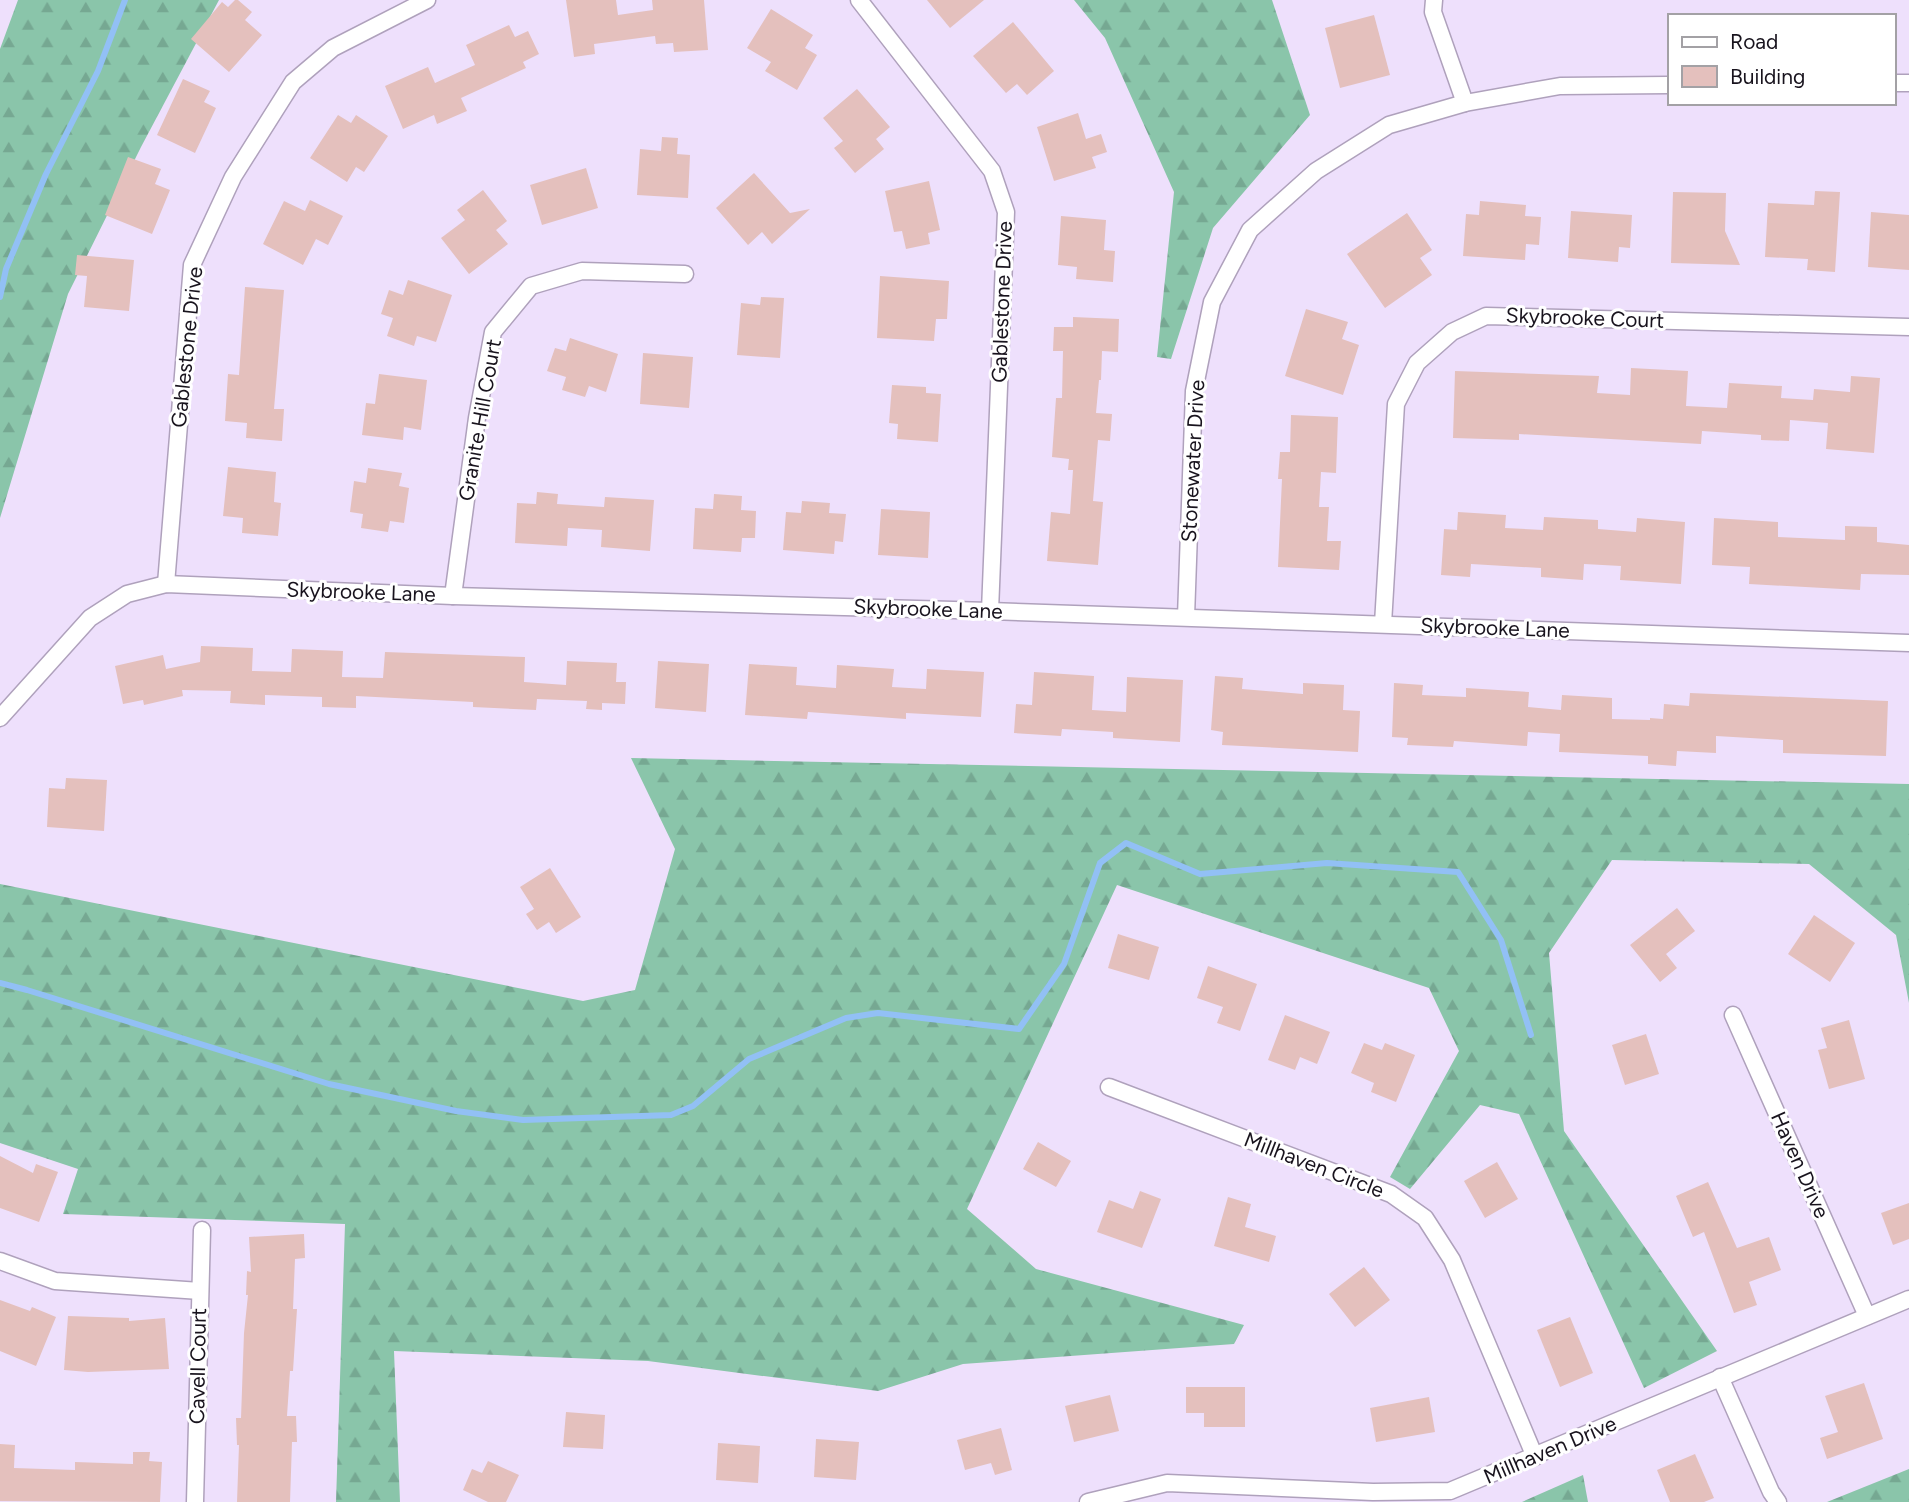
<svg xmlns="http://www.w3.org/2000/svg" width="1909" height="1502" font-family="Figtree,sans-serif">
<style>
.forest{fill:url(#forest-firs)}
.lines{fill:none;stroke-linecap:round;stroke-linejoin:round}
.stream{stroke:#92c0f5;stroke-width:6}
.building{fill:#e4c0bd}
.minor-casing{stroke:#afa1bc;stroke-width:19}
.minor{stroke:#fff;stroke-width:16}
.labels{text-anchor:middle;stroke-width:6;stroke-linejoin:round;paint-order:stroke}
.street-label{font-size:21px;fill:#18131d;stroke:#fff}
</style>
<defs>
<pattern id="forest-firs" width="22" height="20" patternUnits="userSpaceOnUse" patternTransform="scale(1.75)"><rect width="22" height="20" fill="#8ac5aa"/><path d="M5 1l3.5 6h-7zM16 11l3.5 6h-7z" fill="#76a892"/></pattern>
</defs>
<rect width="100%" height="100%" fill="#eee0fc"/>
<g class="forest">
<path d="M18 0H219L141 147 68 294 0 518V49Z"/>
<path d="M1074 0H1272L1310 115 1213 228 1171 359 1157 357 1174 192 1105 38Z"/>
<path d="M631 758 1909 784V1003L1896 935 1809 864 1612 860 1549 953 1564 1131 1717 1351 1644 1388 1519 1114 1480 1105 1410 1189 1390 1177 1459 1051 1429 988 1117 885 967 1209 1036 1269 1244 1325 1234 1344 963 1364 878 1391 648 1361 394 1351 400 1502H336L345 1224 63 1214 78 1169 0 1143V884L583 1001 635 990 675 849Z"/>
<path d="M1909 1469V1502H1827Z"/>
<path d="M1583 1475 1588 1502H1522Z"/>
</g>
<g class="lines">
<g class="stream">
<path d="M0 297 6 269 46 174 98 71 125 0"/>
<path d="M0 983 27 990 329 1084 456 1111 523 1120 671 1115 693 1106 749 1059 846 1018 878 1013 1019 1029 1064 964 1100 863 1126 843 1200 874 1327 863 1458 872 1501 940 1531 1035"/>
</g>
</g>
<g class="building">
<path d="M235 0H238L252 12 245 20 262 35 229 72 191 39 222 2 228 7Z"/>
<path d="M566 0H616L618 15 653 10 652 0H704L708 50 674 52 673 43 656 44 655 36 594 44 595 54 574 57Z"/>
<path d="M927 0H984L950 28Z"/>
<path d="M771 9 813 35 805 48 817 55 797 90 765 71 771 62 747 48Z"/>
<path d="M1374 15 1390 75 1340 88 1325 28Z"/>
<path d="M1013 22 1054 71 1027 95 1017 84 1006 93 973 56Z"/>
<path d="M509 25 515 37 528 31 539 54 523 62 526 68 461 98 467 111 437 124 434 115 403 129 385 86 428 67 435 83 475 65 466 45Z"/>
<path d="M183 79 210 91 204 102 216 108 195 153 157 135Z"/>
<path d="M857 89 890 127 876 139 884 149 855 173 834 148 843 141 823 118Z"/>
<path d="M1078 113 1086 139 1101 134 1107 152 1092 157 1096 168 1054 181 1037 127Z"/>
<path d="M338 115 351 123 356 115 388 136 364 172 356 167 347 182 310 158Z"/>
<path d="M662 137 678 138 677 154 690 155 688 198 637 195 640 149 661 151Z"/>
<path d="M128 157 161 169 155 184 170 190 152 234 105 215Z"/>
<path d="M586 168 598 208 542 225 530 185Z"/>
<path d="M754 173 790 213 810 209 772 244 762 232 748 245 716 208Z"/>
<path d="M929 181 940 230 928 233 930 244 906 249 902 231 894 232 885 191Z"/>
<path d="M483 190 507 221 496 230 508 244 469 274 441 238 465 220 457 210Z"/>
<path d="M1815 191 1840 192 1835 272 1807 270 1808 259 1765 257 1768 203 1814 205Z"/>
<path d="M1673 192 1726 193 1725 231 1740 265 1671 263Z"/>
<path d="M310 200 343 216 328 245 316 239 303 265 263 244 284 201 305 211Z"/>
<path d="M1480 201 1526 205 1525 216 1541 217 1539 245 1526 244 1525 260 1463 256 1466 214 1479 215Z"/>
<path d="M1571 211 1632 215 1630 248 1619 247 1618 262 1568 258Z"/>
<path d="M1871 212 1909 215V270L1868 267Z"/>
<path d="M1407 213 1432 250 1420 258 1432 275 1385 308 1347 254Z"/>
<path d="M1061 216 1106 220 1104 250 1115 251 1113 282 1076 279 1077 267 1058 265Z"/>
<path d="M77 255 134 260 129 311 84 307 87 276 75 275Z"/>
<path d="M880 276 949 281 947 319H936L934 341 877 338Z"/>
<path d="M408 280 452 295 436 342 417 336 414 346 387 336 393 318 381 314 389 290 403 295Z"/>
<path d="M245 287 284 290 274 409H284L282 441 246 438 247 423 225 421 228 374 239 375Z"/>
<path d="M761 297 784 298 780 358 737 355 741 303 760 305Z"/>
<path d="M1306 309 1348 322 1342 339 1359 345 1343 395 1285 376Z"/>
<path d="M1073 317 1119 319 1118 352 1102 351 1101 380H1099L1096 413 1112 414 1110 441 1098 440 1093 501 1103 502 1098 565 1047 561 1051 512 1070 514 1073 470H1068L1069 459 1052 457 1056 398H1062L1063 351H1053L1054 327H1073Z"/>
<path d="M570 338 618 354 606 392 589 386 585 397 562 390 566 377 547 371 555 348 566 351Z"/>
<path d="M643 353 693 357 689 408 640 404Z"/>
<path d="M1631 368 1688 371 1686 406 1727 408 1729 383 1782 386 1781 398 1813 400 1814 389 1850 392 1851 376 1880 378 1874 453 1826 449 1828 423 1790 420 1789 441 1761 440V435L1702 431 1701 444 1519 434V440L1453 438 1455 371 1599 376 1597 393 1630 395Z"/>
<path d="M379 374 427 380 421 430 404 427 403 440 362 435 366 403 375 404Z"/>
<path d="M892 385 926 387V393L941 394 938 442 897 439 898 424 889 423Z"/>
<path d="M1291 415 1338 417 1336 473 1321 472 1319 507H1329L1327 541H1341L1339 570 1278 567 1282 479H1278L1280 452H1290Z"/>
<path d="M228 467 276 472 274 502 281 503 278 536 242 533 243 518 223 516Z"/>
<path d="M368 468 402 473 399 486 409 488 404 523 390 521 388 532 361 528 363 514 350 512 354 481 366 483Z"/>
<path d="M537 492 558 494 557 504 604 507 605 497 654 500 650 551 601 547 602 530 568 528 567 546 515 543 517 503 536 504Z"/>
<path d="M714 494 742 496 741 510 756 511 755 538H742L741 552 693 549 695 508 713 509Z"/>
<path d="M802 501 830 503 829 513 846 514 843 542 835 541 834 554 783 550 786 512 801 513Z"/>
<path d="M881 509 930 512 928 558 878 555Z"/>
<path d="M1458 512 1506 515 1505 528 1543 530 1544 517 1598 520V529L1636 532 1637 518 1685 522 1681 584 1620 580 1621 566 1584 564 1583 580 1541 577V568L1471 564 1470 577 1441 575 1444 529 1457 530Z"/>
<path d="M1714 518 1778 522V537L1845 540V526L1877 527V542L1909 545V575L1861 574 1860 590 1749 584 1750 567 1712 565Z"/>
<path d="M201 646 253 648 252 671 291 672 292 649 343 651 342 677 383 678 385 652 525 657 524 682 566 685 567 661 617 663 616 682H626L625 704 602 703V710L586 709 587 701 537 699 536 710 473 707V702L356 696V708L322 707V697L265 695V705L230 703 231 691 182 690 183 696 144 705 143 700 123 704 115 666 163 655 166 669 200 662Z"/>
<path d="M658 661 709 664 706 712 655 708Z"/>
<path d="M749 664 797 667 796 685 836 688 837 665 894 669 892 687 926 689 927 669 984 672 981 717 906 713V719L808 712 807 719 745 715Z"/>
<path d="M1034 672 1094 676 1092 710 1126 712 1127 677 1183 680 1180 742 1113 738V732L1062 729 1061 736 1014 733 1016 704 1032 705Z"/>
<path d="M1215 676 1243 678 1242 689 1303 694V683L1344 685 1343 710 1360 711 1358 752 1222 745 1223 732 1211 730Z"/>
<path d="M1394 683 1423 685 1422 695 1466 697V688L1529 692 1528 707 1561 710 1562 695 1612 698V719L1650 720V718L1663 719 1664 704 1689 706 1690 693 1888 701 1886 756 1783 753V740L1716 736V753L1677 751 1676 766 1648 764V756L1559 752 1560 734 1528 732 1527 746 1454 741 1453 747 1407 745 1408 738 1392 737Z"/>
<path d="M66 778 107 780 104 831 47 827 49 788 65 789Z"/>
<path d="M550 868 581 917 556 933 549 922 537 930 526 914 534 909 520 887Z"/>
<path d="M1677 908 1695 931 1666 954 1677 968 1660 982 1630 945Z"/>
<path d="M1814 915 1855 943 1830 982 1788 954Z"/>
<path d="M1118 934 1159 947 1149 980 1108 968Z"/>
<path d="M1208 966 1257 984 1240 1031 1217 1023 1223 1007 1197 998Z"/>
<path d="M1285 1015 1330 1032 1317 1064 1300 1057 1295 1070 1268 1060Z"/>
<path d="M1849 1020 1865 1079 1829 1089 1818 1050 1827 1048 1821 1028Z"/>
<path d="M1646 1034 1659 1074 1625 1085 1612 1045Z"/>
<path d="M1364 1043 1382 1050 1385 1043 1415 1055 1396 1102 1371 1092 1374 1083 1351 1073Z"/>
<path d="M1038 1142 1071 1161 1056 1187 1023 1169Z"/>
<path d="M0 1156 33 1173 36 1164 58 1172 39 1222 0 1208Z"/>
<path d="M1497 1162 1518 1199 1485 1218 1464 1181Z"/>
<path d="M1708 1182 1737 1248 1769 1237 1781 1270 1749 1282 1757 1305 1734 1313 1704 1232 1693 1237 1676 1196Z"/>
<path d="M1140 1191 1161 1199 1142 1248 1097 1232 1109 1200 1133 1209Z"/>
<path d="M1228 1197 1251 1204 1245 1227 1276 1236 1269 1262 1214 1246Z"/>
<path d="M1909 1203V1239L1893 1245 1881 1213Z"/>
<path d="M304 1234 305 1258 295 1259 293 1309H297L293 1371H290L287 1416H296L297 1442H292L290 1502H237L239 1445H237L236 1418H241L244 1333 248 1295H246L247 1271 251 1272 249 1237Z"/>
<path d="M1364 1267 1390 1300 1355 1327 1329 1294Z"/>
<path d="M0 1300 30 1311 32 1307 56 1317 36 1366 0 1351Z"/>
<path d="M68 1316 129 1318V1321L165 1318 169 1369 88 1372 64 1370Z"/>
<path d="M1570 1317 1593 1373 1560 1387 1537 1330Z"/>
<path d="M1864 1383 1883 1439 1827 1459 1820 1438 1838 1432 1825 1396Z"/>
<path d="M1186 1387H1245V1427H1204V1413H1186Z"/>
<path d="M1110 1395 1119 1431 1074 1442 1065 1406Z"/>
<path d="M1429 1397 1435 1432 1376 1442 1370 1408Z"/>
<path d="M566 1412 605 1415 603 1449 563 1447Z"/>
<path d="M1001 1428 1012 1470 995 1475 991 1463 965 1470 957 1440Z"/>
<path d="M816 1439 859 1442 856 1480 814 1477Z"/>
<path d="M718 1443 760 1446 758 1483 716 1480Z"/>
<path d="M0 1444 15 1445 14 1468 75 1470V1462L133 1464V1452H150L149 1461 162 1462 160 1502 0 1501Z"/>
<path d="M1695 1454 1714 1498 1704 1502H1670L1657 1470Z"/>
<path d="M488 1461 519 1475 506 1502H488L463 1490 472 1469 482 1473Z"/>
</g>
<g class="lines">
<g class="minor-casing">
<g id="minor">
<path d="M859 0 992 171 1006 212 990 611"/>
<path d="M1434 0 1433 12 1465 103"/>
<path d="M1893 83H1909"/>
<path d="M166 584 192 265 233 177 293 82 333 48 427 0"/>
<path d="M453 596 477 418 493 332 531 286 582 271 685 274"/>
<path d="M1186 617 1194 391 1212 302 1250 230 1316 171 1389 125 1465 103 1560 86 1669 85"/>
<path d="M1383 624 1396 404 1417 363 1452 332 1486 316 1909 327"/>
<path d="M0 718 90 618 127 594 166 584 453 596 990 611 1909 643"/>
<path d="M1733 1015 1867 1316"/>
<path d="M1109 1087 1391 1194 1425 1218 1452 1260 1535 1457"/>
<path d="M0 1261 55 1281 200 1291"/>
<path d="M1720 1377 1771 1492 1778 1502"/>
<path d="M195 1502 202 1230"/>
<path d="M1088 1502 1167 1483 1373 1492 1450 1491 1909 1299"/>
</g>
</g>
<use href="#minor" class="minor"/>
</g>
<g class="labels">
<g class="street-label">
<text transform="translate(1002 302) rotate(-88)" y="7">Gablestone Drive</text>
<text transform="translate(1585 318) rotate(2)" y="7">Skybrooke Court</text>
<text transform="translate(187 347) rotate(-84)" y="7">Gablestone Drive</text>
<text transform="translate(480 420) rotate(-80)" y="7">Granite Hill Court</text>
<text transform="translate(1193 461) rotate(-87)" y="7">Stonewater Drive</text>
<text transform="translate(361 592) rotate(2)" y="7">Skybrooke Lane</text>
<text transform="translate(928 609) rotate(2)" y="7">Skybrooke Lane</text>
<text transform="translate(1495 628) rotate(2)" y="7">Skybrooke Lane</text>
<text transform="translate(1314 1165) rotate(21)" y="7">Millhaven Circle</text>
<text transform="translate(1800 1165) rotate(66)" y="7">Haven Drive</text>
<text transform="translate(198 1366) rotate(-89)" y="7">Cavell Court</text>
<text transform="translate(1550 1450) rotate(-23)" y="7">Millhaven Drive</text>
</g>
</g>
<rect x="1668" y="14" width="228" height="91" fill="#ffffff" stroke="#a3a1a5" stroke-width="2"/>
<rect x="1682" y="37" width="35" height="10" fill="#ffffff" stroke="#a3a1a5" stroke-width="2"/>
<text x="1730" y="49" font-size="21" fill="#18131d">Road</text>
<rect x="1682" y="66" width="35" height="21" fill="#e4c0bd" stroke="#a3a1a5" stroke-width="2"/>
<text x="1730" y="84" font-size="21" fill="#18131d">Building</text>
</svg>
